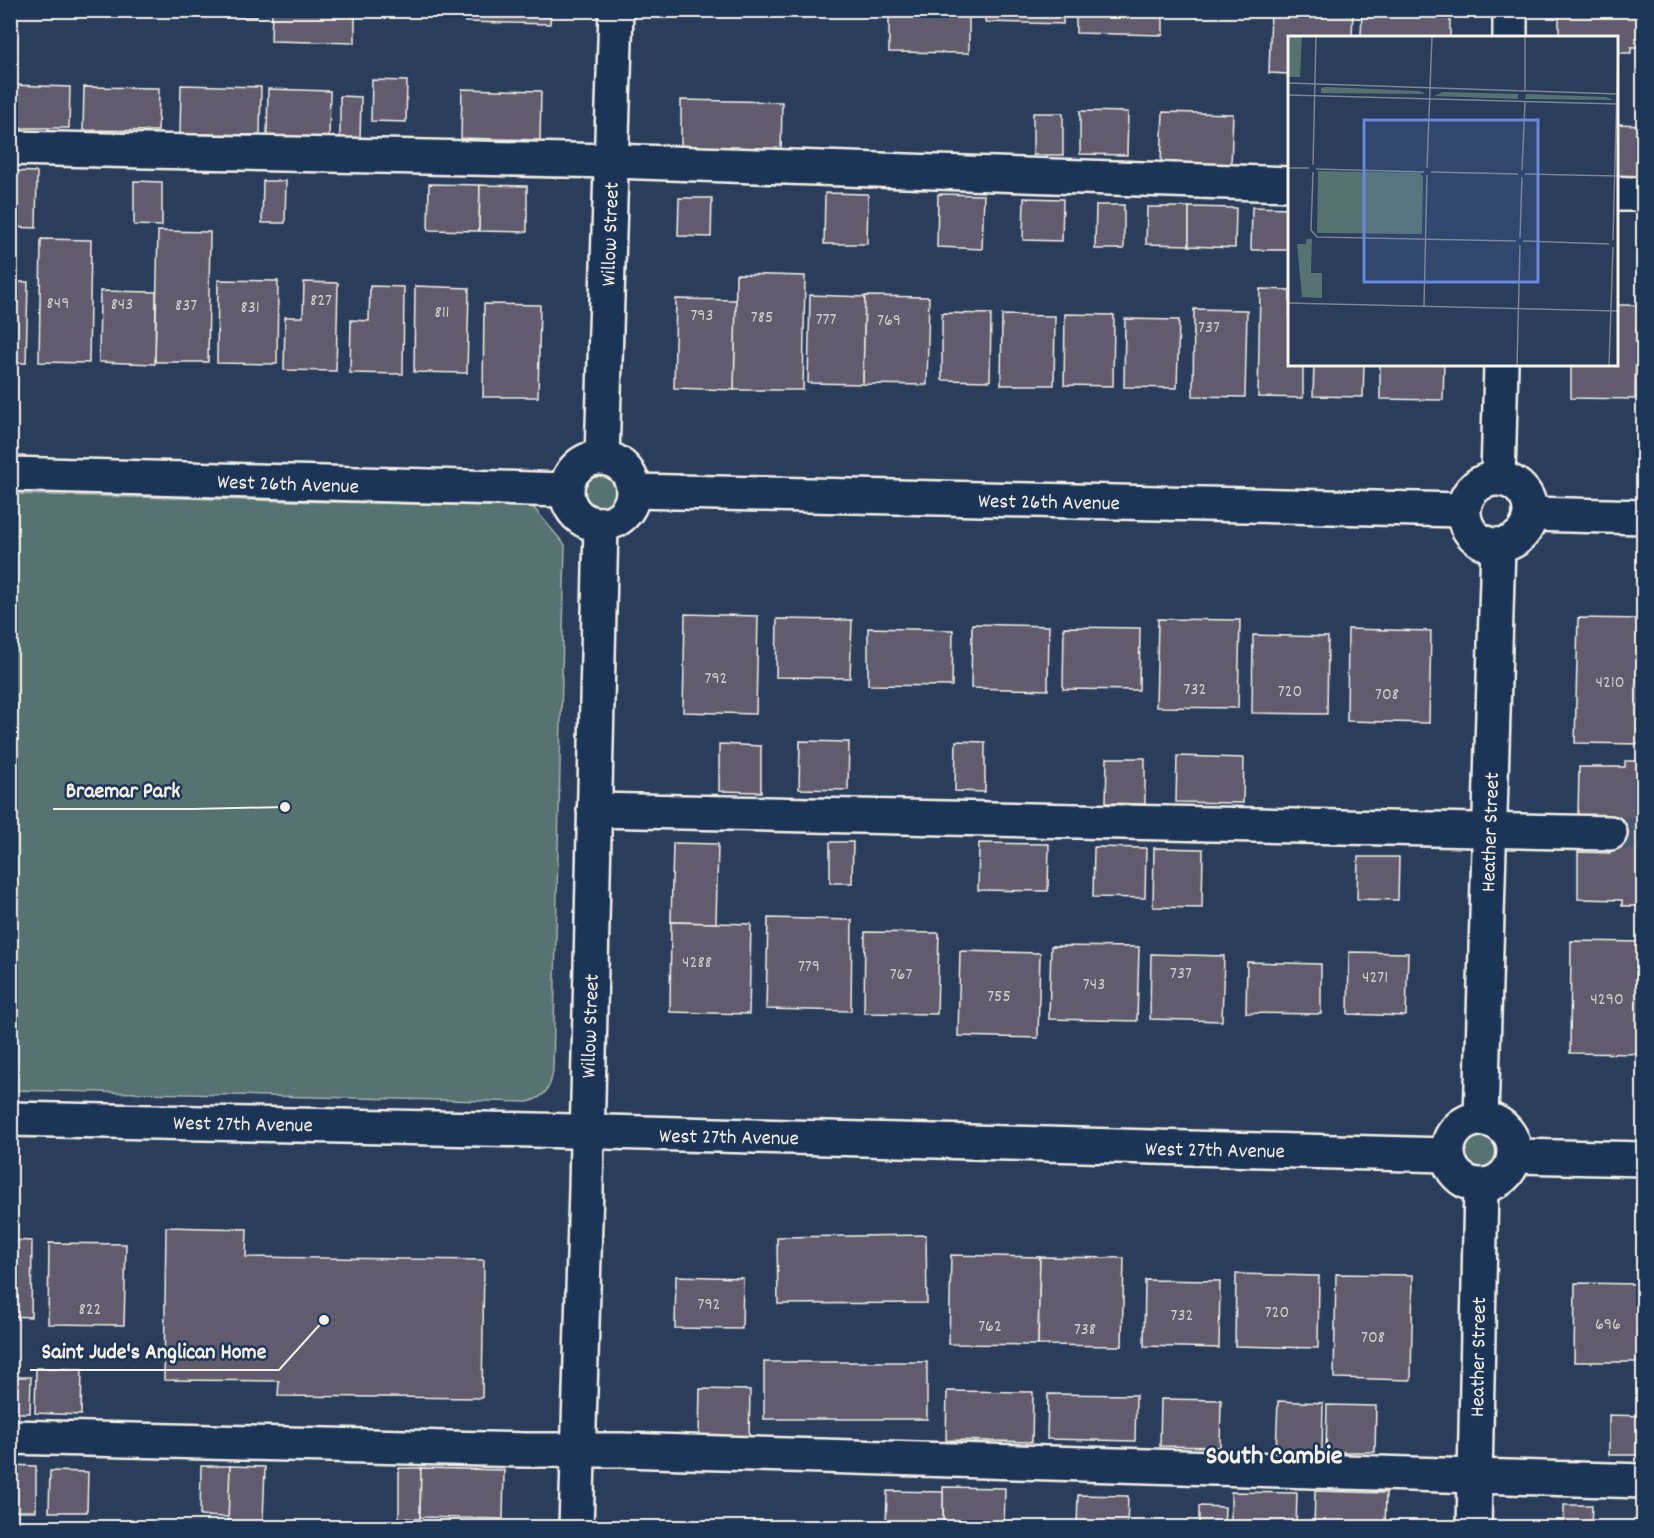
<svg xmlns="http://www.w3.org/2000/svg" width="1654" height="1538" font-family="Dekko,sans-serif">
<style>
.green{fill:#577371;stroke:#a6b2ac;stroke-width:1.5}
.building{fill:#605c6d;stroke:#f4f1e8;stroke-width:1.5}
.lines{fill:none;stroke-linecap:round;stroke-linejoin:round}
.minor-tunnel{stroke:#485870;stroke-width:33;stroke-dasharray:33 16;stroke-linecap:butt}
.minor-casing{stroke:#f4f1e8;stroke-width:38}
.minor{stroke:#1d3557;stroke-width:33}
.labels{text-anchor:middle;stroke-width:5;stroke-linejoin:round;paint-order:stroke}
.number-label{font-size:18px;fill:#cfccc9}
.street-label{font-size:21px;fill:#f4f1e8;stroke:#1d3557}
.district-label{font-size:27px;font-weight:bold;fill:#f4f1e8;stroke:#1d3557}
.inset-road{fill:none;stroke:#7b8593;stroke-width:1.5}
.view{fill:#6887de;fill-opacity:0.15;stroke:#6887de;stroke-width:3}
.inset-edge{fill:none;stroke:#f4f1e8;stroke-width:3}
.leader{fill:none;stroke:#f4f1e8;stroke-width:2}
.callout-dot{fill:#f4f1e8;stroke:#1d3557;stroke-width:2}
.callout-label{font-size:22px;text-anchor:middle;font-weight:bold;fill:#f4f1e8;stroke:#1d3557;stroke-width:5;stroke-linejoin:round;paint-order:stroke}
</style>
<rect width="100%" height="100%" fill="#2a3d5b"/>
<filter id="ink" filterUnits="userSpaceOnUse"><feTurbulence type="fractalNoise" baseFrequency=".0167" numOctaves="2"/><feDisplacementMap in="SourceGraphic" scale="12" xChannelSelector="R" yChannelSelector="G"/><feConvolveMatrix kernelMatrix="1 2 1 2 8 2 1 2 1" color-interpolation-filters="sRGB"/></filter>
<g filter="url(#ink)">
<g class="green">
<circle cx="601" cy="490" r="22"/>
<path d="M11 494 533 507 565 545 553 1070C551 1087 546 1097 528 1102L11 1090Z"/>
<circle cx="1480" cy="1153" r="24"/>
</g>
<g class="building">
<path d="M177 10H257V17L177 15Z"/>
<path d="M272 10H355V43L271 41Z"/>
<path d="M465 10H551L550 24 465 22Z"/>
<path d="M889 10H969V53L889 52Z"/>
<path d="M986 10H1063V24L985 22Z"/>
<path d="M1076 10H1163V35L1076 33Z"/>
<path d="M1176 10H1258V12Z"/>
<path d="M1271 10H1353L1352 38H1290V74L1269 73Z"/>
<path d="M1362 10H1450V38H1361Z"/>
<path d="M1559 10H1644V47H1631V53H1616V38H1559Z"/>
<path d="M372 80 407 81 406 122 371 121Z"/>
<path d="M10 85 70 87 69 128H10Z"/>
<path d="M181 85 261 87 260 135 180 134Z"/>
<path d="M84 87 159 88 158 131 83 130Z"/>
<path d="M268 89 330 91 329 138 267 137Z"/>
<path d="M462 89 541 91 540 140 461 138Z"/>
<path d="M340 96 361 97 360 141H340Z"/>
<path d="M681 100 782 102 781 154 681 151Z"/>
<path d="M1080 111 1128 112 1127 155 1080 154Z"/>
<path d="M1163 112 1233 114 1231 165 1161 163Z"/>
<rect x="1033" y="113" width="30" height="42"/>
<path d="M1616 124 1644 125 1641 176 1616 175Z"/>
<path d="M10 171 37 172 36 228 10 227Z"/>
<path d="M134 181 162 182V226L134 225Z"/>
<path d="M263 181H286L285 223H262Z"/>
<path d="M429 184 480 185 479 231 428 230Z"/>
<path d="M480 185 527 186V232L479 231Z"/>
<path d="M825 193 868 194 867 244H824Z"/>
<path d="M938 194 984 195 982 249 937 247Z"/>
<path d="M679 198H712L711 237 678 236Z"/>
<path d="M1024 198 1063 199 1062 241 1023 240Z"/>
<path d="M1096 205H1124V249H1095Z"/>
<path d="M1147 207H1189V245L1146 244Z"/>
<path d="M1189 207 1236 208 1235 248 1189 246Z"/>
<path d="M1252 207 1290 208V250H1251Z"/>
<path d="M158 231 210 232 208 362H155Z"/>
<path d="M41 239 91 240 89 363 39 362Z"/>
<path d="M736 274 805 276 803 390H734Z"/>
<path d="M218 280 278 281 277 364 217 363Z"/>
<path d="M10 282H28L26 363H10Z"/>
<path d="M304 282 338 283 336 371 284 370 285 317H303Z"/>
<path d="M370 286 404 287 403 374 350 373 351 320 369 321Z"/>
<path d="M415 286 469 288 467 373 414 372Z"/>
<path d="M1260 289 1290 290V364H1303V398L1258 397Z"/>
<path d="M100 291 156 292 155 364 99 362Z"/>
<path d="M810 295 865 297 863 384 808 383Z"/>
<path d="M865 296 929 297 927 385 863 384Z"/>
<path d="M676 299 736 300 734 390 674 388Z"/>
<path d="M484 304 540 305 538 397H483Z"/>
<path d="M1616 305H1637L1635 399 1571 398V364H1616Z"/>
<path d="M1194 309 1247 310 1245 397 1193 396Z"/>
<path d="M942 313 991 314 990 381 942 380Z"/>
<path d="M1065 314 1114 315 1113 386 1064 385Z"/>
<path d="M1002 315 1055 316 1054 385H1001Z"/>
<path d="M1125 319 1179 320 1177 388 1124 387Z"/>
<path d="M1314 364H1364L1363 397 1313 396Z"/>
<path d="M1380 364H1444L1443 400 1380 399Z"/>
<path d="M685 614 758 616 756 714 683 712Z"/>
<path d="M1578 618 1644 619V744L1575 743Z"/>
<path d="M777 619 852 620 850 678 776 677Z"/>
<path d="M1158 619 1240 620 1238 708 1156 707Z"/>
<path d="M972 624 1049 626 1048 690 971 688Z"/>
<path d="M1064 627 1140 628 1139 690 1063 689Z"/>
<path d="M868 628 953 630 952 686 868 685Z"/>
<path d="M1348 629 1431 631 1429 723 1347 721Z"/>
<path d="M1253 635 1328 637 1327 714 1252 713Z"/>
<path d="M800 741 849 742 848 790 799 789Z"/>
<path d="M956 741 985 742V792L955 791Z"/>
<path d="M719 744 761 746V792L719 791Z"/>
<path d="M1177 756 1244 758 1243 803 1176 802Z"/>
<path d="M1107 758H1145V804L1106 803Z"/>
<path d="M1625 761H1644V906H1622V900L1578 899V852L1610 853V833L1578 817 1579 767H1625Z"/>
<path d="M830 842H853L852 883H830Z"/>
<path d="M673 843 718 844 716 923 671 922Z"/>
<path d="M979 843 1049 844 1048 891 978 890Z"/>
<path d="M1094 847 1146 848 1145 898 1093 897Z"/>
<path d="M1154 848 1203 849 1202 908 1153 907Z"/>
<path d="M1358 857H1399L1398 900 1357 899Z"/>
<path d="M768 918 852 920 851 1011 766 1009Z"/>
<path d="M671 922 751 924 749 1014 670 1012Z"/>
<path d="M865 932 939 933 937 1014 864 1013Z"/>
<path d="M1571 941 1644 942V1054L1570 1053Z"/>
<path d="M1051 946 1139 947 1137 1021 1049 1019Z"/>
<path d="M960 951 1040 953 1038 1038 958 1036Z"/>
<path d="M1349 952 1408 953 1406 1016 1348 1014Z"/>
<path d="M1151 954 1224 956 1222 1021 1150 1019Z"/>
<path d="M1247 962 1321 964V1014L1246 1013Z"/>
<path d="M166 1227 247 1229 246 1257 484 1260 482 1398 278 1396 279 1381 164 1380Z"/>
<path d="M926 1235 927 1303 778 1304 777 1237Z"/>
<path d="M10 1240 32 1241 31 1317 10 1316Z"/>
<path d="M49 1243 126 1244 124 1325 48 1324Z"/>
<path d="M951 1255 1040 1257 1038 1345 949 1344Z"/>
<path d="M1040 1257 1124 1258 1122 1346 1038 1345Z"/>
<path d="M1236 1274 1319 1276 1318 1348 1235 1346Z"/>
<path d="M1336 1274 1413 1275 1411 1380 1334 1378Z"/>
<path d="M676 1276 743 1278 742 1329 675 1328Z"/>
<path d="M1145 1280 1220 1281 1219 1348 1144 1346Z"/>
<path d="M1575 1283 1642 1284 1641 1362H1574Z"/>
<rect x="764" y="1362" width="163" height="57"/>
<path d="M36 1368 82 1369 81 1415 35 1413Z"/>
<path d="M10 1377H31L30 1413H10Z"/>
<path d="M700 1389 750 1390 749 1440 699 1438Z"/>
<path d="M947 1391 1033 1392 1032 1442 946 1440Z"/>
<path d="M1048 1394 1136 1395 1135 1441 1047 1439Z"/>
<path d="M1161 1399 1221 1400 1220 1447 1160 1446Z"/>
<path d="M1278 1401 1323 1403 1322 1452 1276 1451Z"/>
<path d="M1327 1405 1376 1406 1375 1452H1326Z"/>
<path d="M1609 1415 1644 1416V1455H1609Z"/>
<path d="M10 1465 36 1466V1511H10Z"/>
<path d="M201 1466H230L229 1517 200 1516Z"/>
<path d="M230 1466 265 1467 263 1521H228Z"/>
<path d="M399 1468H421L420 1519 399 1518Z"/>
<path d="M421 1468 504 1470 503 1519 420 1517Z"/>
<path d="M50 1471 88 1472 87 1512H49Z"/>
<path d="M943 1487 1005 1488 1004 1528H943Z"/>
<path d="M887 1491 943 1492V1528H886Z"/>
<path d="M1315 1491 1386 1493 1385 1528H1314Z"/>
<path d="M1231 1492 1297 1493 1296 1528H1231Z"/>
<path d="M1078 1495 1128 1496 1127 1528H1077Z"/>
<path d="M1564 1505H1592L1591 1528H1564Z"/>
<path d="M1199 1506 1225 1507 1224 1528H1199Z"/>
</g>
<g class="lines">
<path class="minor-tunnel" d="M1610 833H1644"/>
<g class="minor-casing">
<g id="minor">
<path d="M1510 38V10"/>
<path d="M10 148 611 161 1290 184"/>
<path d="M1616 194H1644"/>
<path d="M602 457 616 10"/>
<circle cx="600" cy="491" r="33"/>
<path d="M10 474 566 490"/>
<path d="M1498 478 1501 364"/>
<circle cx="1497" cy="512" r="33"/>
<path d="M634 491 1463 510"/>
<path d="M1531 514 1644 517"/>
<path d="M594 810 1610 833"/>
<path d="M1481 1118 1498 545"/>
<circle cx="1481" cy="1152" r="33"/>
<path d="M10 1119 534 1130 1447 1155"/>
<path d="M1514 1156 1644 1159"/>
<path d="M10 1437 526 1450H621L1644 1481"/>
<path d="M576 1528 586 1188 601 524"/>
<path d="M1474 1528 1481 1186"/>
</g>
</g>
<use href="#minor" class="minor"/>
</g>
</g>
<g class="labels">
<g class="number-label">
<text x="321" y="305">827</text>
<text x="58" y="308">849</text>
<text x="122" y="309">843</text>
<text x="186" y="310">837</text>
<text x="250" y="312">831</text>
<text x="442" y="317">811</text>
<text x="702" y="320">793</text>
<text x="762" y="322">785</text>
<text x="826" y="324">777</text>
<text x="889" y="325">769</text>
<text x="1209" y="332">737</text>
<text x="716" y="683">792</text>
<text x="1610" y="687">4210</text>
<text x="1195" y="694">732</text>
<text x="1290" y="696">720</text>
<text x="1387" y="699">708</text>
<text x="697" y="967">4288</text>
<text x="809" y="971">779</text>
<text x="1181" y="978">737</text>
<text x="901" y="979">767</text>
<text x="1375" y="982">4271</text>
<text x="1094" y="989">743</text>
<text x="999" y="1001">755</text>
<text x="1607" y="1004">4290</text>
<text x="709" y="1309">792</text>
<text x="90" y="1314">822</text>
<text x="1277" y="1317">720</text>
<text x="1182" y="1320">732</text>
<text x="1608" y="1329">696</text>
<text x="990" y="1331">762</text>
<text x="1085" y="1334">738</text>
<text x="1373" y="1342">708</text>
</g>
<g class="street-label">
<text transform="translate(609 234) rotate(-88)" y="7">Willow Street</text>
<text transform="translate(288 483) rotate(2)" y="7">West 26th Avenue</text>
<text transform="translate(1049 501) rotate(1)" y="7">West 26th Avenue</text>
<text transform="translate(1489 832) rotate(-88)" y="7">Heather Street</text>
<text transform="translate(589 1026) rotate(-88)" y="7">Willow Street</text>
<text transform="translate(243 1123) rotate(1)" y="7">West 27th Avenue</text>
<text transform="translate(729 1136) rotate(1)" y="7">West 27th Avenue</text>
<text transform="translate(1215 1149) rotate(1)" y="7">West 27th Avenue</text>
<text transform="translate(1477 1357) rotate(-89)" y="7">Heather Street</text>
</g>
<g class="district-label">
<text x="1274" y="1463">South Cambie</text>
</g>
</g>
<g transform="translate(1288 36)">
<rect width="330" height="330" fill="#2a3d5b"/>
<path d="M0 0H14L12 41H0ZM39 51 131 55 138 58 33 57V52ZM155 56 230 58V63L146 60ZM238 58 318 61 325 64 237 63ZM30 135 132 137 135 141 134 198 29 197ZM18 203H24L23 237H34V262L14 261 9 208H18Z" fill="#577371"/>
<path class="inset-road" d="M237 0V56M0 47 330 58M0 59 330 68M25 129 28 0M0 132H21M139 132 144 0M28 133 136 136M234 134 237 66M25 136 23 194 29 201 228 205M143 136 230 138M237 138 329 140M232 202 234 141M325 204 330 10M235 205 321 208M0 267 330 275M136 270 139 139M229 330 232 209M321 330 325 211"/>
<path class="view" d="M76 84H250V246H76Z"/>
<rect width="330" height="330" class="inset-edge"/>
</g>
<path class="leader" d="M285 807L192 809H53M324 1320L279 1370H30"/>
<g class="callout-dot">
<circle cx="285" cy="807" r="6"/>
<circle cx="324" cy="1320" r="6"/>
</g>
<g class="callout-label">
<text x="123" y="797">Braemar Park</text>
<text x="154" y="1358">Saint Jude's Anglican Home</text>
</g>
<rect width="1654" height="1538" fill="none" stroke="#1d3557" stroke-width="36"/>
<rect x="18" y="18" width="1618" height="1502" fill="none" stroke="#f4f1e8" stroke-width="2" filter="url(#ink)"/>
</svg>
